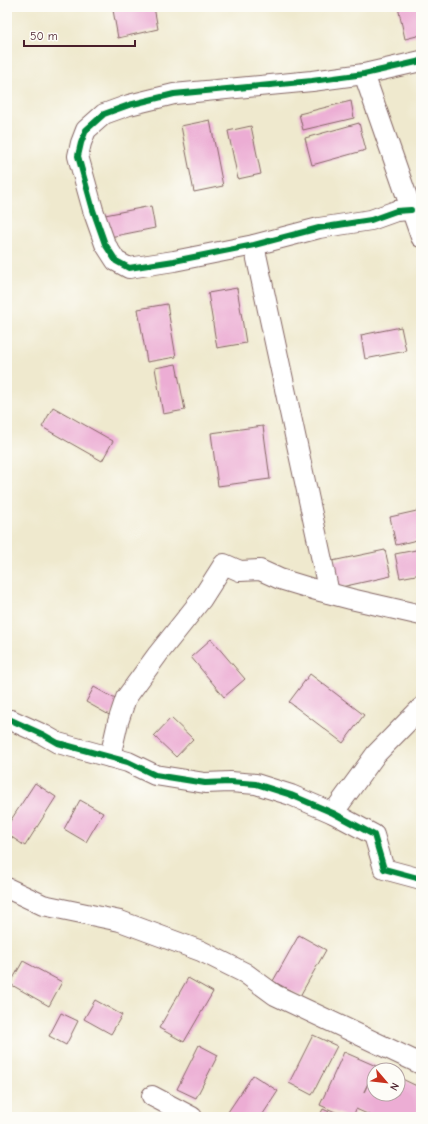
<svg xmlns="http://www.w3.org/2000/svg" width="428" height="1124" font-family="'Comic Neue',sans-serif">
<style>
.building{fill:#ecadd4}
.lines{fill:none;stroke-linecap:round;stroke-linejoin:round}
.minor-casing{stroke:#846664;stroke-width:22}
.minor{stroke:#fff;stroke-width:20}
.cycleway-casing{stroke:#fdfcf7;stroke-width:8}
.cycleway{stroke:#00873e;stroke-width:6}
</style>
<rect width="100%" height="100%" fill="#fdfcf7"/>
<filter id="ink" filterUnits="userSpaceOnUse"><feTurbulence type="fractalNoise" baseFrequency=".025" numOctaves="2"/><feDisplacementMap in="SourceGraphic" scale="8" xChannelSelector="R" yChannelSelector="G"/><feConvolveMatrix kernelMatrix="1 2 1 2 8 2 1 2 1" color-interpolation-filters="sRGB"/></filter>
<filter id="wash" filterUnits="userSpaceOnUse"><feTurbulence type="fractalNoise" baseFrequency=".012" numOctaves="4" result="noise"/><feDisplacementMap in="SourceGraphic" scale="16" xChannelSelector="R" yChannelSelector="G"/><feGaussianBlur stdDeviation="0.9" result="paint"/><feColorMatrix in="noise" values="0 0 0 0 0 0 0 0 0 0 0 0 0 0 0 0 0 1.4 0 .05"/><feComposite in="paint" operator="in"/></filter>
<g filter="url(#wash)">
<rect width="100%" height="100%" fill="#efe9ce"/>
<g id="blocks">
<g class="building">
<path d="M129 7H154L158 29 118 38 113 10Z"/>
<path d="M398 7H418L421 18V35L405 39Z"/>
<path d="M351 101 354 118 303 130 299 114Z"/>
<path d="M210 120 223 186 194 192 181 126Z"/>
<path d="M359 123 366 150 312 165 305 138Z"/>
<path d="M251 126 261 174 238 179 228 131Z"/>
<path d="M151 206 155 228 110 237 105 215Z"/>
<path d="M237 288 246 343 217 348 208 293Z"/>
<path d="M167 304 176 357 147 362 138 309Z"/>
<path d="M401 327 406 351 365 359 361 335Z"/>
<path d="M176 364 185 410 163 414 155 368Z"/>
<path d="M53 407 113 441 102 461 42 427Z"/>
<path d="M263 426 270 479 218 486 211 433Z"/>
<path d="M421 510V539L396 545 390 517Z"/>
<path d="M421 549V574L400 578 395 554Z"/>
<path d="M385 550 391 576 337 588 332 561Z"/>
<path d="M211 639 245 679 224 697 191 657Z"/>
<path d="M310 674 364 715 343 743 289 702Z"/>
<path d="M94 687 119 701 111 716 86 702Z"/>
<path d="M171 718 193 739 176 757 154 736Z"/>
<path d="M35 783 56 797 25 846 7 834V826Z"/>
<path d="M80 800 103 813 86 842 64 829Z"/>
<path d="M299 935 326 950 300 996 273 981Z"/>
<path d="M23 961 62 982 49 1006 10 984Z"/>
<path d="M188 978 213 992 184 1042 159 1028Z"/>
<path d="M95 1000 122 1015 111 1034 84 1019Z"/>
<path d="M61 1013 78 1021 66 1045 49 1036Z"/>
<path d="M313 1035 337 1046 312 1095 289 1083Z"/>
<path d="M199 1045 218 1055 196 1098 177 1089Z"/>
<path d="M344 1052 376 1066 364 1092 374 1072V1094H398V1077L421 1088V1104L415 1117H374L356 1109 353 1117H346L320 1105Z"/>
<path d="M377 1066 384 1070H375Z"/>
<path d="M253 1075 278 1091 261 1117H235L228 1112Z"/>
<path d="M323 1109 340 1117H319Z"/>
</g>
</g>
</g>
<g filter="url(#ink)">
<use href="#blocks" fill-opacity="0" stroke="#846664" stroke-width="1"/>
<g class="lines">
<g class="minor-casing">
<g id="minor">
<path d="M364 74 421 237"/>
<path d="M411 210 396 211 371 220 319 228 254 245 174 261 129 268 116 261 105 244 93 210 78 156 81 143 86 130 104 114 129 105 174 94 312 81 364 74 421 61"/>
<path d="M254 245 329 593"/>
<path d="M11 720 44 735 58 743 128 762 155 775 205 783 230 782 256 784 291 795 333 813 374 835 384 869 421 879"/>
<path d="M110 757 118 722 126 698 158 654 201 600 224 564 240 571 260 570 280 579 313 589 351 599 421 615"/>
<path d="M333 813 376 754 421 708"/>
<path d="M7 888 43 905 120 921 201 951 245 973 275 995 421 1064"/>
<path d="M152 1096 192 1117"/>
</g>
</g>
<use href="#minor" class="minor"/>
<g class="cycleway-casing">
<g id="cycleway">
<path d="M411 210 396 211 371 220 319 228 254 245 174 261 129 268 116 261 105 244 93 210 78 156 81 143 86 130 104 114 129 105 174 94 312 81 364 74 421 61"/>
<path d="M11 720 44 735 58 743 128 762 155 775 205 783 230 782 256 784 291 795 333 813 374 835 384 869 421 879"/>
</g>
</g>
<use href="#cycleway" class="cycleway"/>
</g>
</g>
<rect width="428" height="1124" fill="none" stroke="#fdfcf7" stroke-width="24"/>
<g transform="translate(386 1082) rotate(118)"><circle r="19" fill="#fdfcf7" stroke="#b5a4a5"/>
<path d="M0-3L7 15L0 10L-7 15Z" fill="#c8321e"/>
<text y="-6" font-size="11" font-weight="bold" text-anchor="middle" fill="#4a1f2b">N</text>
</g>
<path d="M24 40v6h111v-6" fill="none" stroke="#4a1f2b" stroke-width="2"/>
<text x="30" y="40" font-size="12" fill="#4a1f2b" stroke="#fdfcf7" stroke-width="3" paint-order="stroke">50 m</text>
</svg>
